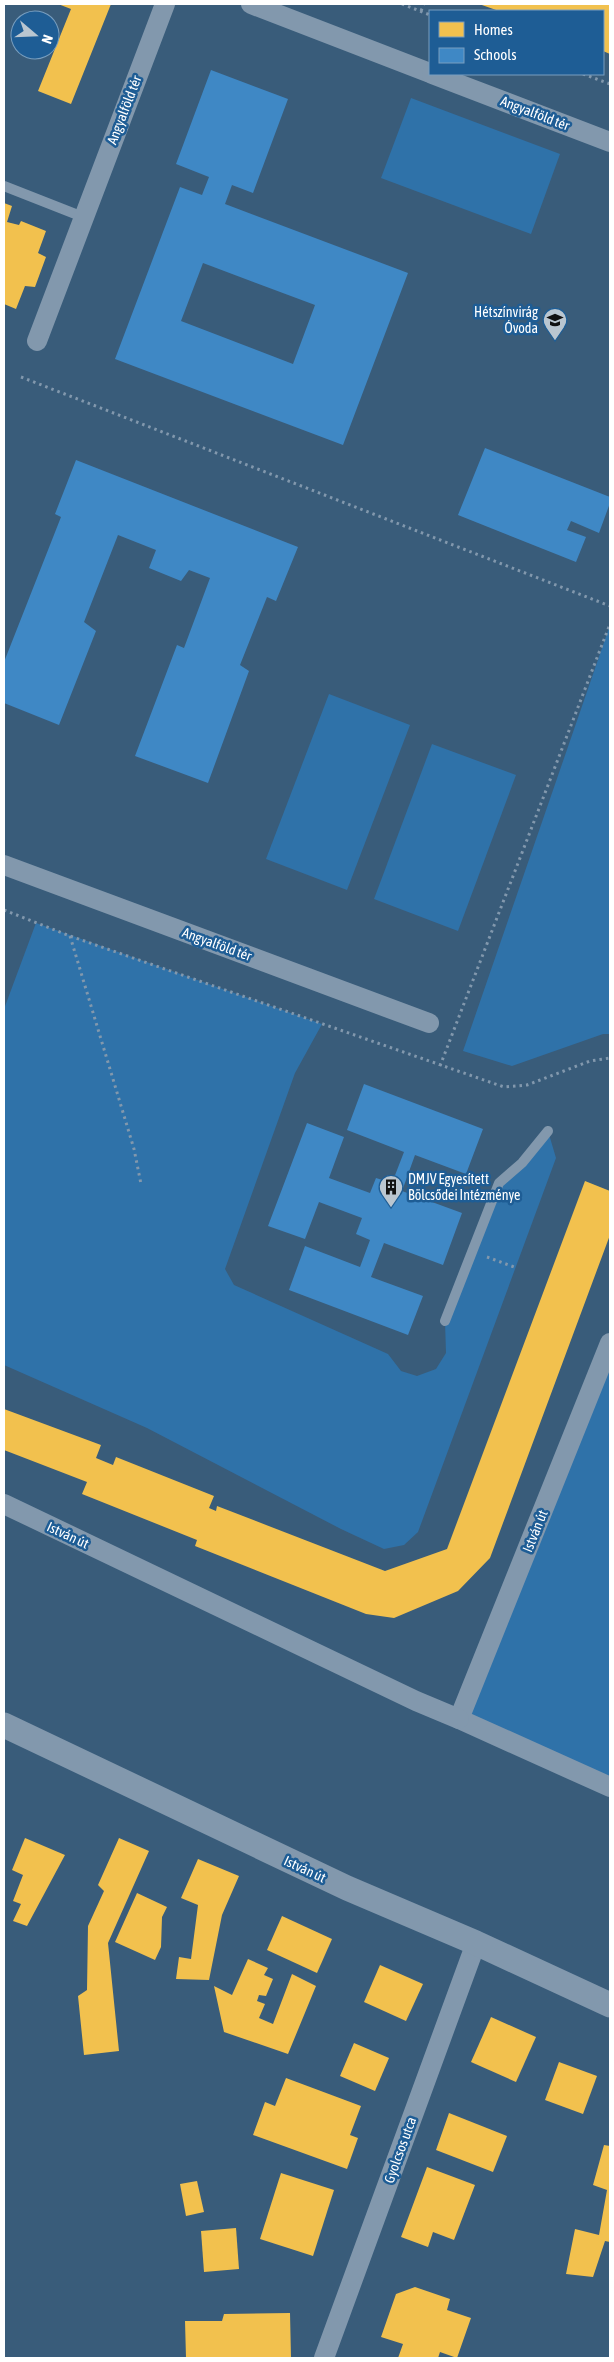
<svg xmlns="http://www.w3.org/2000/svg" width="614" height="2362" font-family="'Asap Condensed',sans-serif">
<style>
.green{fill:#2f72a9}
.homes{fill:#f2c14e}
.schools{fill:#3f88c5;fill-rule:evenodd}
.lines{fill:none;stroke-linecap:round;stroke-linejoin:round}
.path{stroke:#8298ad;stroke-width:3;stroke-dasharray:2.5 4;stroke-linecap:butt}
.service{stroke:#8298ad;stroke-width:10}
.minor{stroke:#8298ad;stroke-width:20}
.tertiary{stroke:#8298ad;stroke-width:25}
.labels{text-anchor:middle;stroke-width:5;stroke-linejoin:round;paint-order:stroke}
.street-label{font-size:14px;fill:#fff;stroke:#1e5d95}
.poi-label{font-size:14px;fill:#fff;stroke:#1e5d95;text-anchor:end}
</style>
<rect width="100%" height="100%" fill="#395c7a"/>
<g class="green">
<path d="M411 98 560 154 531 234 381 178Z"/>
<path d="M610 625V1034H603L512 1066 463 1051Z"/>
<path d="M329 694 410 725 347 890 266 859Z"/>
<path d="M432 744 516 775 458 931 374 899Z"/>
<path d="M36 923 322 1024 295 1073 225 1269 234 1285 388 1354 401 1371 417 1376 436 1369 446 1353 445 1321 499 1183 548 1131 556 1158 418 1532 404 1545 384 1549 341 1529 147 1428 4 1365V1009Z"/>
<path d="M610 1343V1787L459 1719Z"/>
</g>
<g class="homes">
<path d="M58 4H111L71 104 38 91 71 9Z"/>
<path d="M479 4H609L610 54 603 51V11H499Z"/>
<path d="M4 203 12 206 7 222 19 225 21 221 46 231 38 253 46 257 35 287 25 286 16 309 4 304Z"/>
<path d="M585 1181 610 1191V1235L490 1558 458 1591 394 1618 366 1614 195 1546 197 1540 82 1494 87 1482 4 1450V1409L101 1445 96 1458 113 1465 116 1457 214 1496 209 1508 216 1511 217 1506 385 1571 447 1549Z"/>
<path d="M25 1838 65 1855 27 1926 13 1921 21 1904 13 1901 23 1875 12 1870Z"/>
<path d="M119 1838 149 1851 108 1943 119 2051 84 2055 78 1996 87 1990 88 1926 104 1891 98 1885Z"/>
<path d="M198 1859 239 1876 222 1915 209 1980 176 1979 179 1957 191 1959 198 1905 181 1898Z"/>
<path d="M137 1893 167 1907 162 1917 161 1947 155 1960 115 1942Z"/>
<path d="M282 1916 332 1939 317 1973 267 1950Z"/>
<path d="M248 1959 268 1968 264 1975 273 1979 266 1996 259 1995 257 2001 265 2004 259 2018 273 2024 292 1974 316 1986 288 2054 224 2032 214 1986 232 1995Z"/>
<path d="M380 1965 423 1984 406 2021 364 2002Z"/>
<path d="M491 2017 536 2037 516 2082 471 2062Z"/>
<path d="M354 2043 389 2058 375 2091 340 2076Z"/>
<path d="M559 2062 597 2076 583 2114 545 2100Z"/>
<path d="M286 2078 361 2106 350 2135 358 2138 347 2169 253 2135 265 2102 275 2106Z"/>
<path d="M449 2113 507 2136 493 2172 436 2150Z"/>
<path d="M604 2145 610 2146V2242L605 2241 593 2277 566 2274 575 2229 599 2235 607 2190 593 2185Z"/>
<path d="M427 2167 475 2185 454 2240 433 2232 428 2247 401 2237Z"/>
<path d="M281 2173 334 2190 313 2256 260 2239Z"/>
<path d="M197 2181 204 2212 186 2216 180 2184Z"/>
<path d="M236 2228 239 2269 204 2272 201 2231Z"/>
<path d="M415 2287 450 2299 447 2310 471 2318 457 2358 440 2352 438 2358H398L403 2344 381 2337 396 2294Z"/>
<path d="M290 2313 291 2358H186L185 2321H222L224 2314Z"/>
</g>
<g class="schools">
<path d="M211 70 288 99 253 193 232 185 225 204 408 273 343 445 115 359 180 187 202 195 209 177 176 164ZM203 263 315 305 293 364 181 321Z"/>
<path d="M485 448 610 497V503L599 533 571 521 567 530 586 537 576 562 458 515Z"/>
<path d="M76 460 298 547 276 601 267 597 240 665 249 671 208 783 135 756 177 645 184 648 210 578 189 570 181 581 149 568 156 550 118 535 84 622 96 631 59 725 4 703V662L61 517 55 514Z"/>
<path d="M364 1084 483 1129 466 1174 415 1155 402 1191 462 1213 443 1265 384 1243 371 1277 423 1296 408 1335 289 1290 305 1246 360 1267 370 1240 356 1234 362 1218 319 1202 305 1239 268 1226 307 1123 344 1137 329 1178 370 1193 376 1178 392 1183 404 1152 347 1130Z"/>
</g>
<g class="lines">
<g class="path">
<path d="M402 4 430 15"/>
<path d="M421 11 424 4"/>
<path d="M583 74 610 84"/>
<path d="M21 377 610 606"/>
<path d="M4 910 70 936 504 1087 527 1085 590 1061 610 1058"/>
<path d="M70 936 134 1149 141 1184"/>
<path d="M440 1066 610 624"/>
<path d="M487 1257 514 1267"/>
</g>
<g class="service">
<path d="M4 186 83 217"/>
<path d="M445 1321 499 1183 522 1163 548 1131"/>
</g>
<g class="minor">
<path d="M251 4 430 73"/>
<path d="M432 74 610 142"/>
<path d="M37 341 165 4"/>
<path d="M4 865 429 1023"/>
<path d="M610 1343 459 1719 610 1787"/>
<path d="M4 1504 416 1701 459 1719"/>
<path d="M324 2358 476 1943"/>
</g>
<path class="tertiary" d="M4 1725 347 1888 476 1943 610 2005"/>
</g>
<defs>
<g id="school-pin" transform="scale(1.25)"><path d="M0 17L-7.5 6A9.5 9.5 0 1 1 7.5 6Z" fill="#bac6d0" stroke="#1e5d95"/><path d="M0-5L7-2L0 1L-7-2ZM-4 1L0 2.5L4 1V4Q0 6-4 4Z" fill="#111"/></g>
<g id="building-pin" transform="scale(1.25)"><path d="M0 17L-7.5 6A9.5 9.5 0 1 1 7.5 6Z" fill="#bac6d0" stroke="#1e5d95"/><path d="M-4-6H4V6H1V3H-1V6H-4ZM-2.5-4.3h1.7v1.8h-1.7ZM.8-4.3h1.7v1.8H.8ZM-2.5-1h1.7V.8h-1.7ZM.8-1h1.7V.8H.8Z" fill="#111"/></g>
</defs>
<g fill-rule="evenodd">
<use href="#school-pin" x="555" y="320"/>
<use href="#building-pin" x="391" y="1187"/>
</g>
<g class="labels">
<g class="street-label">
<text transform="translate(124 110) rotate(-69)" y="5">Angyalföld tér</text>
<text transform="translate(535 113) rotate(21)" y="5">Angyalföld tér</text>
<text transform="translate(217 944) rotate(20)" y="5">Angyalföld tér</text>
<text transform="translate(535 1531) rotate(-68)" y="5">István út</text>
<text transform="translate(68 1535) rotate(25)" y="5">István út</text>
<text transform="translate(305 1869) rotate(25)" y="5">István út</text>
<text transform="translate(400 2150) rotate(-70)" y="5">Gyolcsos utca</text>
</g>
<g class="poi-label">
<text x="538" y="317">Hétszínvirág<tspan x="538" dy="16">Óvoda</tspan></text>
<text x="408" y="1184" text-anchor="start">DMJV Egyesített<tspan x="408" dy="16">Bölcsődei Intézménye</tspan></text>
</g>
</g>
<rect width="614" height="2362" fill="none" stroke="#ffffff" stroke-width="10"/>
<rect x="429" y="10" width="175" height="65" fill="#1e5d95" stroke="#789ebf"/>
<rect x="439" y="22" width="25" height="15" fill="#f2c14e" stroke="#789ebf"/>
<text x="474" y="35" font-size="15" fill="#ffffff">Homes</text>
<rect x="439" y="48" width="25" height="15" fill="#3f88c5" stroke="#789ebf"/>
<text x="474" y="60" font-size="15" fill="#ffffff">Schools</text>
<g transform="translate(35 35) rotate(109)"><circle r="24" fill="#1e5d95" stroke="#789ebf"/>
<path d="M0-4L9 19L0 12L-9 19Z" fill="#bac6d0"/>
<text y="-8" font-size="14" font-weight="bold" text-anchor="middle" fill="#ffffff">N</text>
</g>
</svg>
